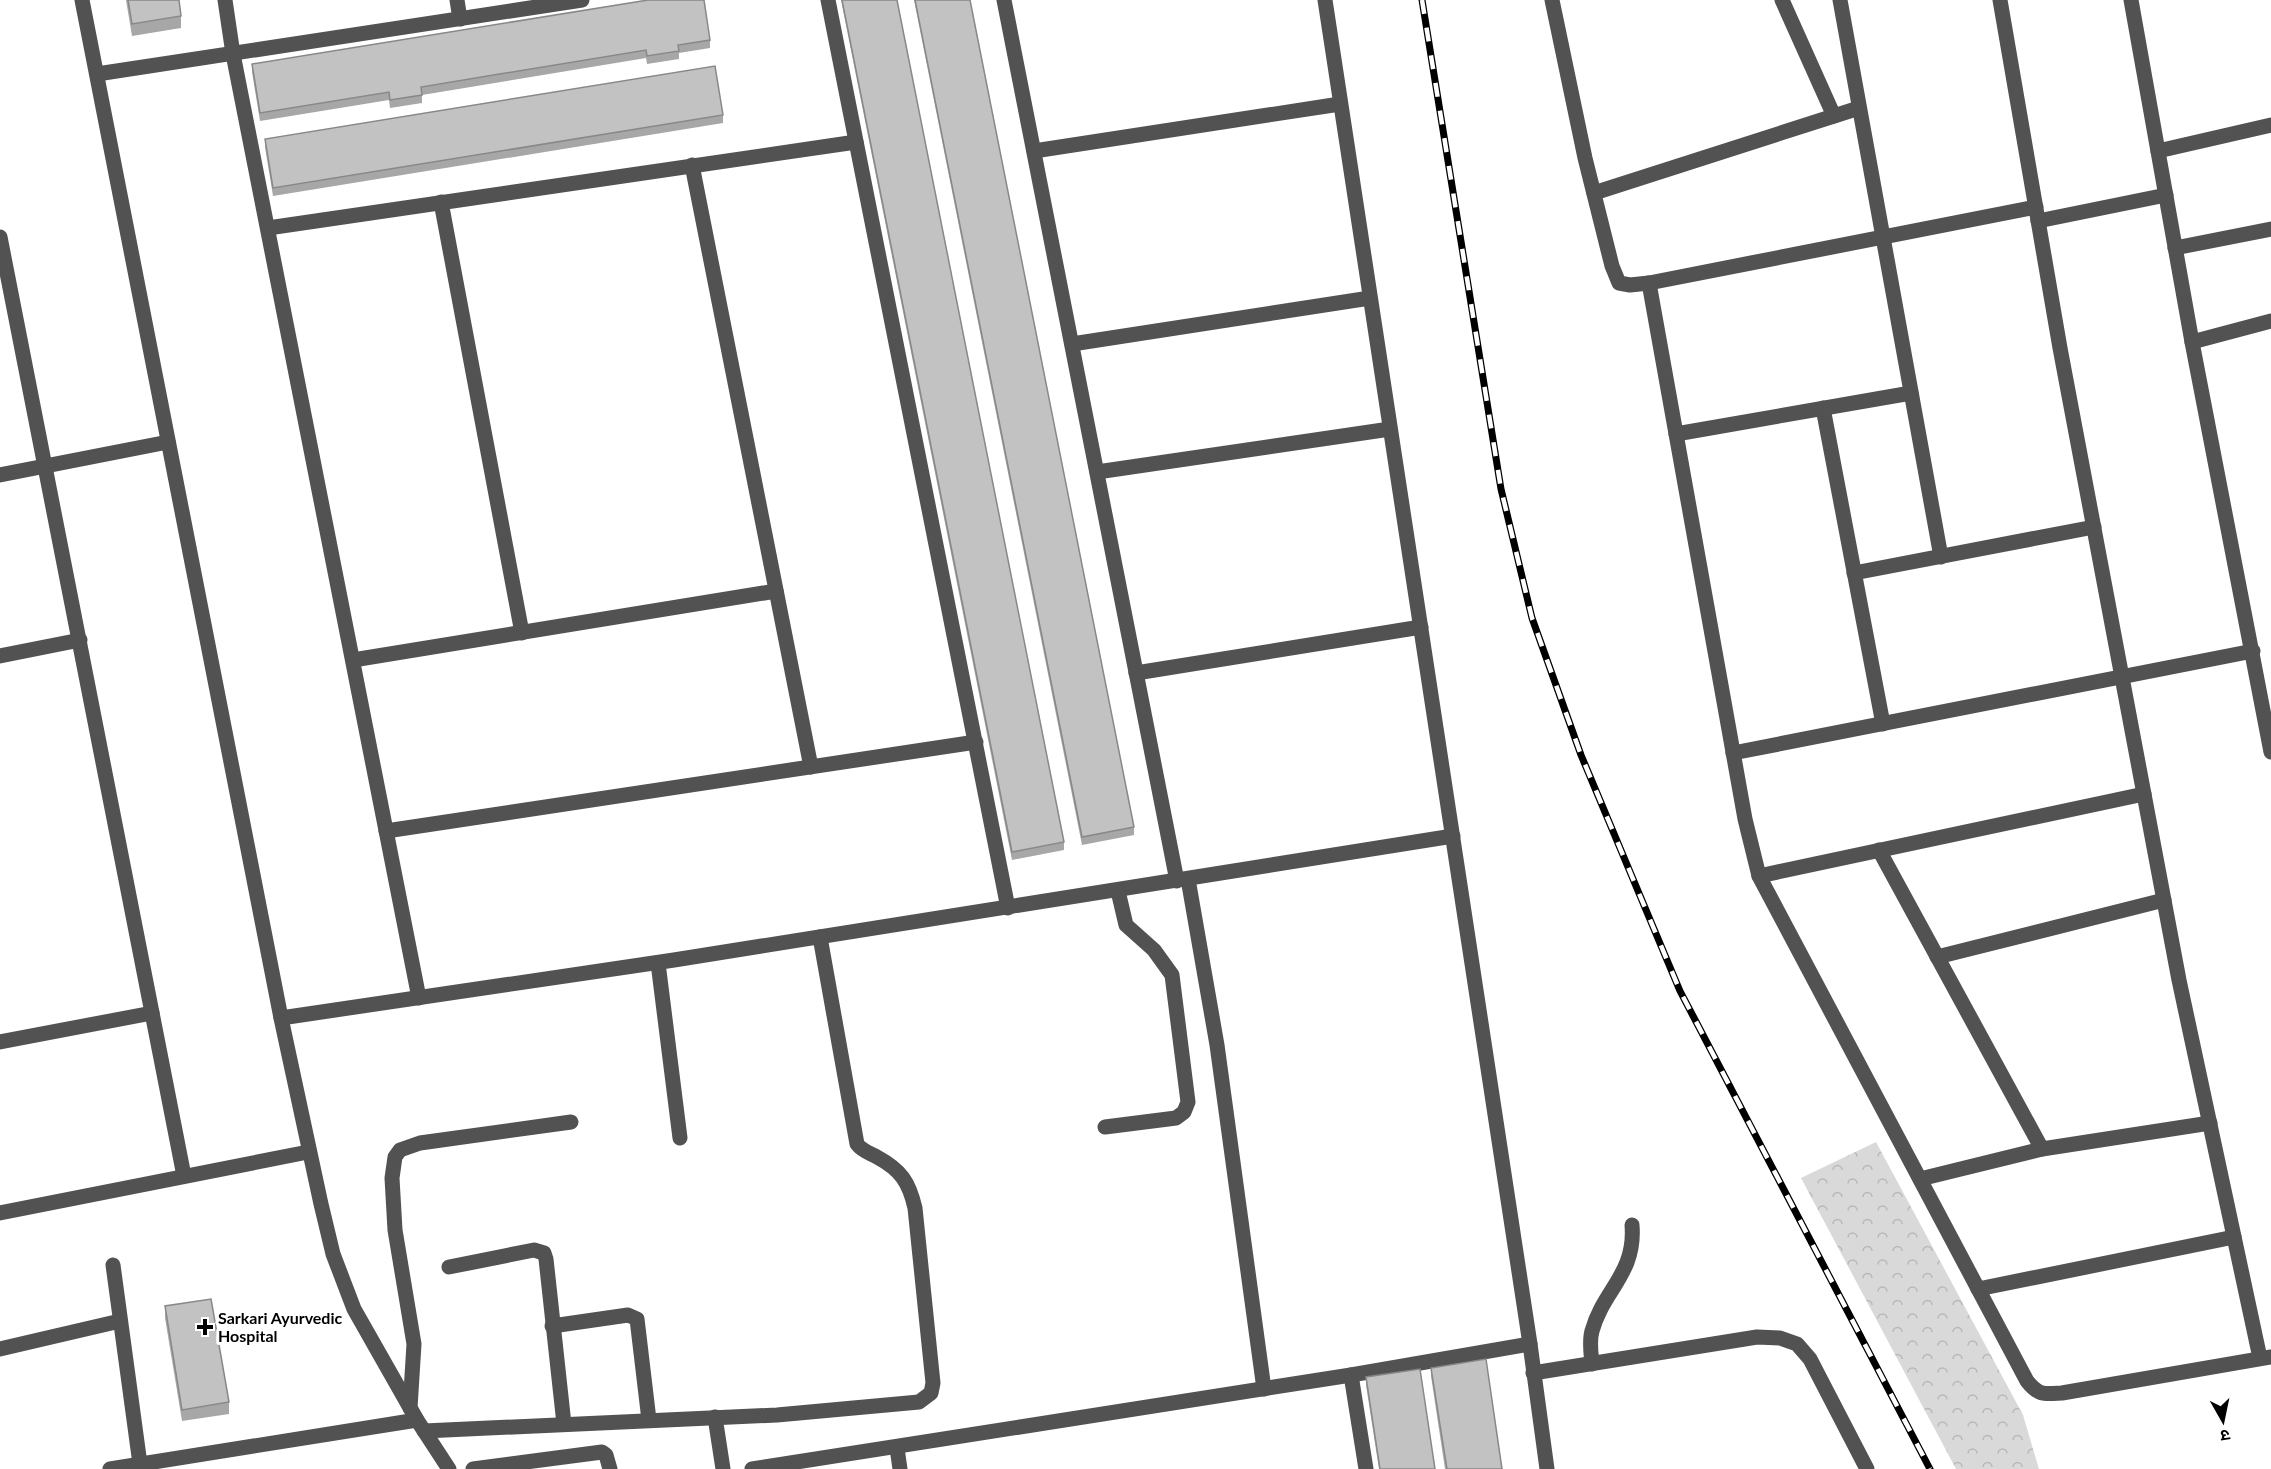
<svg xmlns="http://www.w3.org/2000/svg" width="2271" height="1469" font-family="Lato,'Noto Sans Devanagari',sans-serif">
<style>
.forest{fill:url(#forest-crowns)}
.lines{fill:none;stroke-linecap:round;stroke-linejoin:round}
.minor{stroke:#525252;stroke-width:15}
.rail-casing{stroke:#000;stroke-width:7}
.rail{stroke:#fff;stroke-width:4.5;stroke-dasharray:14;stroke-linecap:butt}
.wall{fill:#a7a7a7}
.building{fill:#c2c2c2;stroke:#888;stroke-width:1.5}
.poi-dot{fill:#000;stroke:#fff;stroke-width:2}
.labels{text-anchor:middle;stroke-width:6;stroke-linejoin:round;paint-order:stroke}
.poi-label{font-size:16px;font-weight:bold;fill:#000;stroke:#fff;text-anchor:start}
</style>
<defs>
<pattern id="forest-crowns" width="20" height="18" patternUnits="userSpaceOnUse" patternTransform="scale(1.5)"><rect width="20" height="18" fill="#d9d9d9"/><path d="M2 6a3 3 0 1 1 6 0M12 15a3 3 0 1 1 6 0" fill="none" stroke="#b8b8b8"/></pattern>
</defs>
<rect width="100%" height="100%" fill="#fff"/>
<path class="forest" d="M1876 1142 2023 1415 2039 1469H1956L1801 1178Z"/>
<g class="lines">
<g class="minor">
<path d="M82 0 281 1018 321 1204 333 1254 354 1309 417 1420 449 1469"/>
<path d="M225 0 233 54 419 998"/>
<path d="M457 0 460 19"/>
<path d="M828 0 1008 908"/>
<path d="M1004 0 1177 881"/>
<path d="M1325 0 1530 1344 1547 1469"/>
<path d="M1552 0 1585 158 1612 266 1619 283 1630 285 1649 283 2036 207"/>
<path d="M1782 0 1834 116"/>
<path d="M1840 0 1941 557"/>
<path d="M2000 0 2060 348 2179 980 2260 1358"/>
<path d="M2131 0 2192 342 2271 752"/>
<path d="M97 74 582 0"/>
<path d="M1034 151 1340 104"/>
<path d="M2158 151 2271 125"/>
<path d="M692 165 811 767"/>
<path d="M1594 193 1859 108"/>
<path d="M441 202 522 633"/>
<path d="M2038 221 2166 195"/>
<path d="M268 228 856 142"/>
<path d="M0 237 184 1176"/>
<path d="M2175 248 2271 229"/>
<path d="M1649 283 1745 819 1759 876 2027 1381C2039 1396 2044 1394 2062 1393L2271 1357"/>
<path d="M2192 342 2271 321"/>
<path d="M1072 344 1370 298"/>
<path d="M1823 408 1883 724"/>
<path d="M1676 434 1911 393"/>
<path d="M1097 472 1390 429"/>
<path d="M0 475 168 442"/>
<path d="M1854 573 2094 527"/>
<path d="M0 656 80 640"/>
<path d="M353 660 776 591"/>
<path d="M1136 673 1421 627"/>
<path d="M1733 753 2253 651"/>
<path d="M386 831 976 742"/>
<path d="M1879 850 2042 1149"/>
<path d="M1759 876 2144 794"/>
<path d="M1188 879 1217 1045 1264 1389"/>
<path d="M1937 957 2164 900"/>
<path d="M658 963 680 1138"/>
<path d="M281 1018 674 960 1453 836"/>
<path d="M0 1042 152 1013"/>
<path d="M1105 1127 1176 1118 1184 1112 1188 1102 1172 975 1154 950 1126 925 1118 891"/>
<path d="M1920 1179 2042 1149 2210 1123"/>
<path d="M0 1213 308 1152"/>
<path d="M113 1265 140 1464"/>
<path d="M449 1267 534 1250 544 1253 546 1259 564 1424"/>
<path d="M1978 1289 2234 1237"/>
<path d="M552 1326 628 1315 637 1319 649 1420"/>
<path d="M0 1349 120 1321"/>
<path d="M1592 1364C1591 1353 1589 1341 1592 1331 1603 1290 1636 1274 1632 1225"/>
<path d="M1533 1373 1757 1337 1780 1338 1797 1344 1810 1359 1867 1469"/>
<path d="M1351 1375 1366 1469"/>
<path d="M410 1408 414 1344 395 1230 392 1178 395 1157 400 1150 420 1143 571 1122"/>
<path d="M715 1417 723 1469"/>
<path d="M424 1431 777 1415 919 1402 931 1393 933 1383 915 1208C909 1182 901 1170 877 1157 870 1153 862 1151 857 1144L820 937"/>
<path d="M897 1448 900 1469"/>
<path d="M110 1469 417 1420"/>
<path d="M473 1469 602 1452 606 1455 610 1469"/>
<path d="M752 1469 1351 1375 1530 1344"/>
</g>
<g class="rail-casing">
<path id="rail" d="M1422 0 1501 489 1532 618 1581 755 1680 991 1930 1469"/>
</g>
<use href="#rail" class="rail"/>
</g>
<g class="wall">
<path d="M126 0H179L181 16V28L132 36Z"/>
<path d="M841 0H897L1064 842V850L1012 860Z"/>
<path d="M914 0H970L1134 827V835L1082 845Z"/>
<path d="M710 40V48L679 53V59L647 64 646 58 422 95V103L390 108 389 100 260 121 252 72V64Z"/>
<path d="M723 115V123L273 196 265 147V139Z"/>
<path d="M165 1306 229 1402V1414L182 1421 165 1318Z"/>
<path d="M1431 1368 1502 1469H1445L1431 1376Z"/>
<path d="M1366 1377 1435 1469H1379L1366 1385Z"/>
</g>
<g class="building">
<path d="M128 0H179L181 16 132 24Z"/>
<path d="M648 0H704L710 40 678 45 679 51 647 56 646 50 421 87 422 95 390 100 389 92 260 113 252 64Z"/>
<path d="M842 0H897L1064 842 1012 852Z"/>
<path d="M915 0H970L1134 827 1082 837Z"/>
<path d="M715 66 723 115 273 188 265 139Z"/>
<path d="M211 1299 229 1402 182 1410 165 1306Z"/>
<path d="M1486 1359 1502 1469H1447L1431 1368Z"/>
<path d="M1420 1369 1435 1469H1380L1366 1377Z"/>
</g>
<path class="poi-dot" d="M202 1318h6v6h6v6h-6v6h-6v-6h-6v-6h6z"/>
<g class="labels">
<g class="poi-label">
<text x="218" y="1324">Sarkari Ayurvedic<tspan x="218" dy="18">Hospital</tspan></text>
</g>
</g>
<g transform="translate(2223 1421) rotate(171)" stroke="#ffffff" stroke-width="4.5" paint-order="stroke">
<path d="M0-4.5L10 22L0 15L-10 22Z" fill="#000000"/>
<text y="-9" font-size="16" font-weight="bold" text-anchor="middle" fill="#000000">उ</text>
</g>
</svg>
